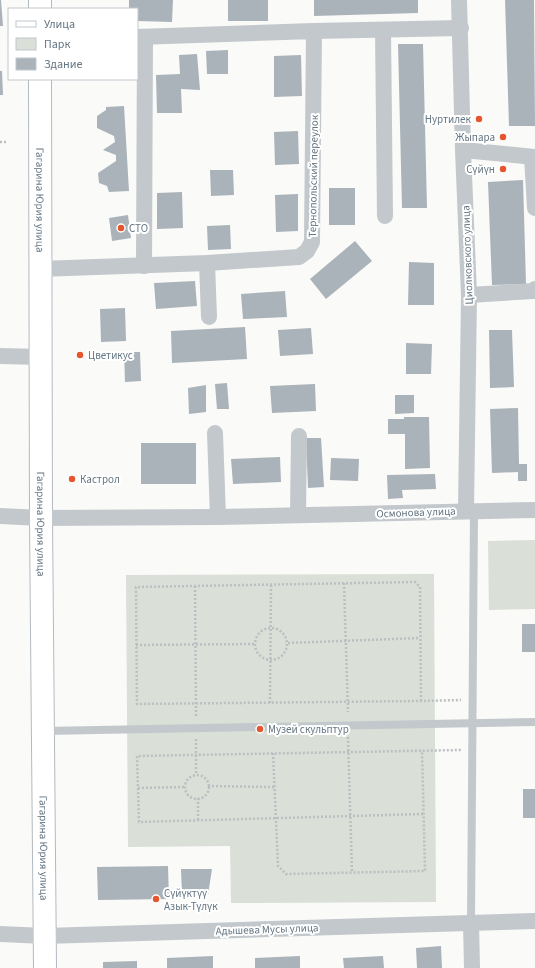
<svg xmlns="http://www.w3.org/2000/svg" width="535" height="968" font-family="'Source Sans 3',sans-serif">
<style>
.green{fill:#dadfd7}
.building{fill:#aab3b9}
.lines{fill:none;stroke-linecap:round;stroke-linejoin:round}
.secondary-casing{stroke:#b3babf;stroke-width:24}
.path{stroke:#bbbfc2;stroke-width:2.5;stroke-dasharray:2 2;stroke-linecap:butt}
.service{stroke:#c3c8cc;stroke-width:8}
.minor{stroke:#c3c8cc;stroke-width:16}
.secondary{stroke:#fff;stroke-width:22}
.poi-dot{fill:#e4572e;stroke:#fff;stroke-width:1.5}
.labels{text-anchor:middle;stroke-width:4;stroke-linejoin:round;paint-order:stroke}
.poi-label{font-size:11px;fill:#657683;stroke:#fff;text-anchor:start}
.street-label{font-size:11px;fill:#657683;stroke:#fff}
</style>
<rect width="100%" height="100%" fill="#fafaf8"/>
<g class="green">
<path d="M535 540V609L489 610 488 541Z"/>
<path d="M434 574 436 902 231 903 230 846 128 847 126 575Z"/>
</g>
<g class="building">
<path d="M0 0H1L3 26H0Z"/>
<path d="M129 0H173L172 22 137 21V9H129Z"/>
<rect x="228" y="0" width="40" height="21"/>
<path d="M314 0H418V13L314 16Z"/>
<path d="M505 0H534L535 126H509Z"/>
<path d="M398 44H423L427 208H402Z"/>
<path d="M228 50V74H207L206 51Z"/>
<path d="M197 54 200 90 181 89 182 113H157L156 75 180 74 179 55Z"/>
<path d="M301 55 302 96 274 97V56Z"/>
<path d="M0 71H2L3 95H0Z"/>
<path d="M124 106 129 191 109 192 107 186 99 183 98 173 116 161V155L103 150 115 142 114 136 97 128V116L106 110V107Z"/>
<path d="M298 131 299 164 275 165 274 132Z"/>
<path d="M210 170H233L234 195 211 196Z"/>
<path d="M523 180 526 284 492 285 488 182Z"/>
<rect x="329" y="188" width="26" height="37"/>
<path d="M182 192 183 228 157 229V193Z"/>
<path d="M298 194V231L276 232 275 195Z"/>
<path d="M128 215 131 238 112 241 109 218Z"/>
<path d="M230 225 231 249 208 250 207 226Z"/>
<path d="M355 241 372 261 326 299 310 279Z"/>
<path d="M409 262 434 263V305H408Z"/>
<path d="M195 281 197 306 156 309 154 283Z"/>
<path d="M285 291 287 317 243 319 241 294Z"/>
<path d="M125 308 126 341 101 342 100 309Z"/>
<path d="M245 327 247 359 172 363 171 331Z"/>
<path d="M311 328 313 354 280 356 278 330Z"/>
<path d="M489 330H512L514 387 490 388Z"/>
<path d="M406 343 432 344 431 374H406Z"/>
<path d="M124 352H140L141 381 125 382Z"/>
<path d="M227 383 229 409H217L215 384Z"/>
<path d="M315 384 316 411 272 413 270 386Z"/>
<path d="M206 385V412L189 414 188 388Z"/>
<path d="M395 395H414V413L395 414Z"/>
<path d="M518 408 519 464H527V481H518V472L492 473 490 409Z"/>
<path d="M404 417H429L430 468 405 469V434H388V419H404Z"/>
<path d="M306 438H321L324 487 308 488Z"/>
<rect x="141" y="443" width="55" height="41"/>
<path d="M280 457 281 482 233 484 231 459Z"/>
<path d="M331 458 359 459 358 481 330 480Z"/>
<path d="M435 474 436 489 402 490 403 498 388 499 387 475Z"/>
<rect x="522" y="624" width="13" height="28"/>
<rect x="523" y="789" width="12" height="29"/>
<path d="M168 866 169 899 98 900 97 867Z"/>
<path d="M181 869H212L208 895H182Z"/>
<path d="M441 946 442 968H417L416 948Z"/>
<path d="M213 956V968H167V958Z"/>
<path d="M300 956V968H255V958Z"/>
<path d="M383 956 384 968H344L343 958Z"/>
<path d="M137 961V968H103V962Z"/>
</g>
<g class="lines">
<g class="secondary-casing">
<g id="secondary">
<path d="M40 0V9"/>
<path id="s1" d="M40 79 41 518 45 968"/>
</g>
</g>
<g class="path">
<path d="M0 142H6"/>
<path d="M344 583 348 712"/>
<path d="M195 586 196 716"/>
<circle cx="271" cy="644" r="16"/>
<path d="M288 643 420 638"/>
<path d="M136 645 254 644"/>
<path d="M421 701 420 587 415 582 136 587 137 704 421 701 461 700"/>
<path d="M270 703 271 585"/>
<path d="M348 737 352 873"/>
<path d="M196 739V775"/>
<path d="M273 753 278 866 286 874 425 871 422 750"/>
<circle cx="197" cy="787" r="12"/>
<path d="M208 786 274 787"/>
<path d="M138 788 185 787"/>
<path d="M423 814 139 822 137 756 461 750"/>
<path d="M198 820V798"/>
</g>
<g class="service">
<path d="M44 731 535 722"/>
<path d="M471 923 474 511"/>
</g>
<g class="minor">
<path d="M459 0 463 150 469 295 466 511"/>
<path d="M383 30 385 216"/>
<path d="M314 31 461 28"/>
<path d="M463 150 535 157"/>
<path d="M532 157 535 208"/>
<path d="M207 263 209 317"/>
<path d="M144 266 145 37"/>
<path d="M40 269 207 263 299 257 307 251 312 242 314 31 137 37"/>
<path d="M469 295 533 291 535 289"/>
<path d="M0 356 41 357"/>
<path d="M215 433 218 517"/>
<path d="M298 515 299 436"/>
<path d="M0 516 41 518 218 517 535 510"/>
<path d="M471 923 472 968"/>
<path d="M0 934 45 936 535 921"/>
</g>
<use href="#secondary" class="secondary"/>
</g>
<g class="poi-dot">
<circle cx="479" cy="119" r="4"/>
<circle cx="503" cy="137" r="4"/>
<circle cx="503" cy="169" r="4"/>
<circle cx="121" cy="228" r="4"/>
<circle cx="80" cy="355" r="4"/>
<circle cx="72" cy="479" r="4"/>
<circle cx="260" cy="729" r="4"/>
<circle cx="156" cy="899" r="4"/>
</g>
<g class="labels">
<g class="poi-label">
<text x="471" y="123" text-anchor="end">Нуртилек</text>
<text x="495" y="141" text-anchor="end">Жыпара</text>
<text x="495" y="173" text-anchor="end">Сүйүн</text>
<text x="129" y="232">СТО</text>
<text x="88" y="359">Цветикус</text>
<text x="80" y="483">Кастрол</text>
<text x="268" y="733">Музей скульптур</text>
<text x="164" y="897">Сүйүктүү<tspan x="164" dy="13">Азык-Түлүк</tspan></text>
</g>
<g class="street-label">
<text transform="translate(313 176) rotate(-89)" y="4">Тернопольский переулок</text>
<text dy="4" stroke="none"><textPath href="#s1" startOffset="121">Гагарина Юрия улица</textPath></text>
<text transform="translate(467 255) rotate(-92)" y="4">Циолковского улица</text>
<text transform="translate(416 512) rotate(-2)" y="4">Осмонова улица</text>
<text dy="4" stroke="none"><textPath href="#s1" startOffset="445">Гагарина Юрия улица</textPath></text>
<text dy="4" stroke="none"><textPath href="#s1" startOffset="769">Гагарина Юрия улица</textPath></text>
<text transform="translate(267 929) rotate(-2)" y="4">Адышева Мусы улица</text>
</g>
</g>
<rect x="8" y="8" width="130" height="72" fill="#ffffff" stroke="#c1c8cd"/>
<rect x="16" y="21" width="20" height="6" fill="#ffffff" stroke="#c1c8cd"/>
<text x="44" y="28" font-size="12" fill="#657683">Улица</text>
<rect x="16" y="38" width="20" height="12" fill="#dadfd7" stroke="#c1c8cd"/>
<text x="44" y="48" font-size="12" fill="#657683">Парк</text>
<rect x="16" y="58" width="20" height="12" fill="#aab3b9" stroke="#c1c8cd"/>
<text x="44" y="68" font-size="12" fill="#657683">Здание</text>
</svg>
